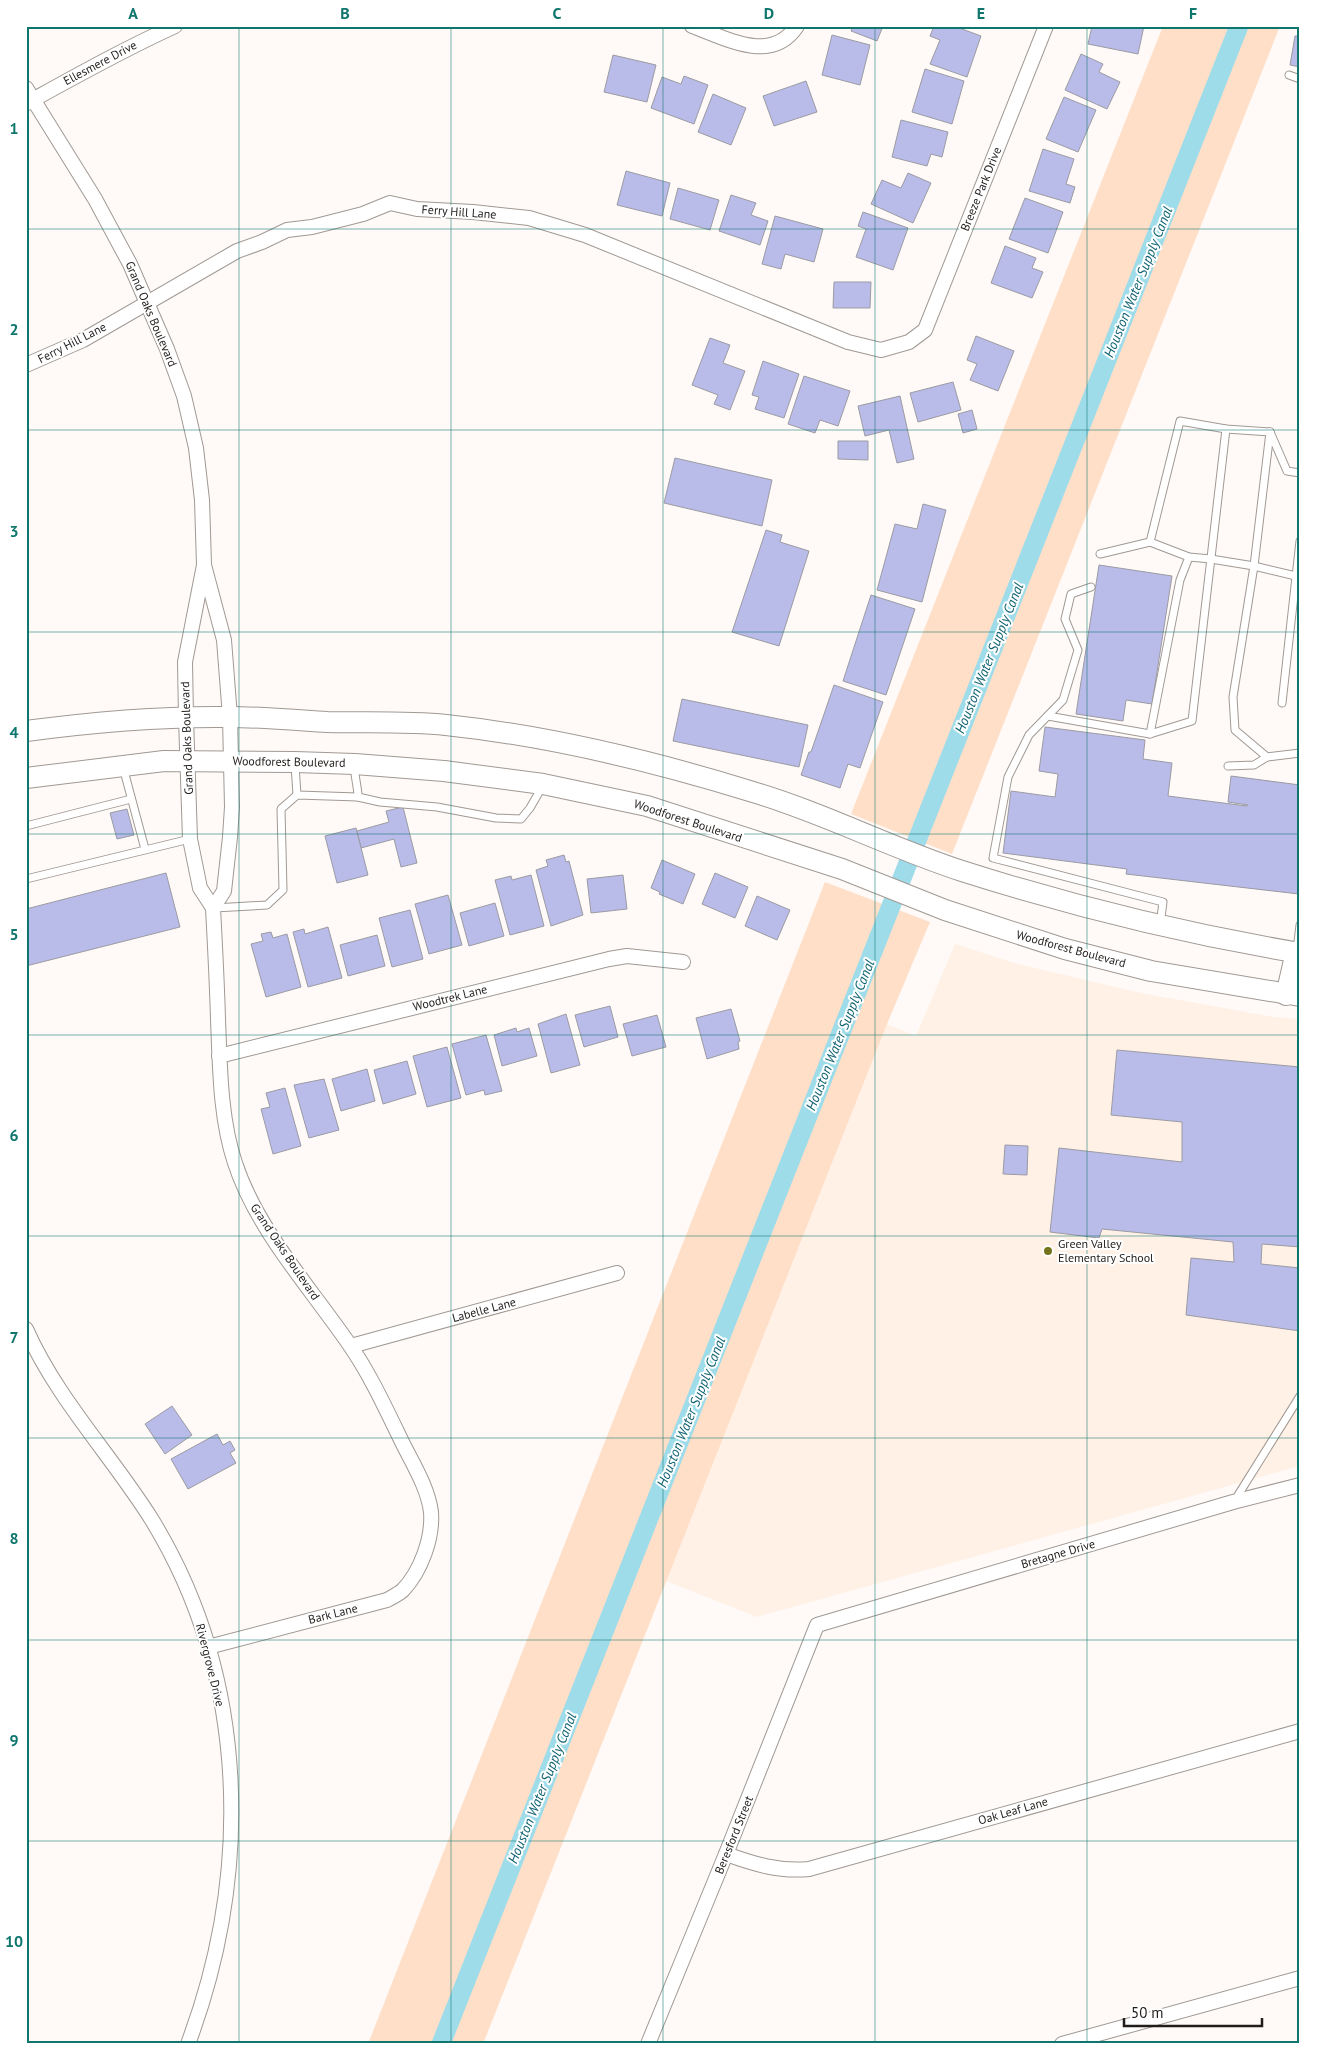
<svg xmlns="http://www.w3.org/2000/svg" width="1326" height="2070" font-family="'PT Sans',sans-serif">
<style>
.built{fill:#fff1e6}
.green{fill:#ffdfc8}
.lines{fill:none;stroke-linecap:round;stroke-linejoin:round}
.canal{stroke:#9fdcea;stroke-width:19}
.building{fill:#b9bbe9;stroke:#9b9ba3}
.lane-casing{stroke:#a09994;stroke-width:9}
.street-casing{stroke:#a09994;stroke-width:16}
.secondary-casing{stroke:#a09994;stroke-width:22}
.lane{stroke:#fff;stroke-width:7}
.street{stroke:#fff;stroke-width:14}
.secondary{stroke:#fff;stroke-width:20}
.grid{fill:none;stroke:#0f766e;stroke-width:1;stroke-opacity:0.55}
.poi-dot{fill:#73741b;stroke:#fff;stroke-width:2}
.labels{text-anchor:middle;stroke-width:4;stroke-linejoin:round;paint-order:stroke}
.street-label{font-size:12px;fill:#201d1b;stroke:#fff}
.poi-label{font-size:12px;fill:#201d1b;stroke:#fff;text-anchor:start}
.water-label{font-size:14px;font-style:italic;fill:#0f6271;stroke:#fff}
.neatline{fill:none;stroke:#0f766e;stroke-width:2}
.grid-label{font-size:16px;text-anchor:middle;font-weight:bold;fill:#0f766e}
</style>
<rect width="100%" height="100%" fill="#fffaf7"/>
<path class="built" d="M955 944 1018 964 1141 993 1274 1017 1300 1019V1466L757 1617 666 1581 887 1024 916 1036Z"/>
<g class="green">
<path d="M1163 26H1280L952 854 851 814Z"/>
<path d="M825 882 930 922 887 1024 483 2044H368Z"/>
</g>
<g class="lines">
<path class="canal" d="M441 2044 1239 26"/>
</g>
<g class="building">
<path d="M853 26H883L877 41 851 31Z"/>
<path d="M934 26H954L981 36 967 77 930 64 940 40 930 36Z"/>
<path d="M1092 26H1144L1138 54 1088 44Z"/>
<path d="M832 35 870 45 860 85 822 75Z"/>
<path d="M1295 36H1300V67L1290 65Z"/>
<path d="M1081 54 1103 64 1099 72 1120 82 1107 109 1065 90Z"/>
<path d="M613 55 656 65 647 102 604 92Z"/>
<path d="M925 69 964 81 952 124 912 112Z"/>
<path d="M684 76 708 85 694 124 651 108 662 77 681 84Z"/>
<path d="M806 81 817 112 774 126 763 96Z"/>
<path d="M713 94 746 108 731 145 698 132Z"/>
<path d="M1064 97 1096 110 1078 152 1046 139Z"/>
<path d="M901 120 948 132 942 157 931 154 927 166 892 157Z"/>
<path d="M1043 149 1074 159 1066 184 1075 187 1070 203 1029 191Z"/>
<path d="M626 171 670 183 662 216 617 205Z"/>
<path d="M908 173 931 183 913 223 871 204 882 180 901 188Z"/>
<path d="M678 188 719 200 710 230 670 219Z"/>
<path d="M731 195 756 203 751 215 768 221 760 245 719 231Z"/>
<path d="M1025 198 1063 212 1048 253 1009 239Z"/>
<path d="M863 212 908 228 893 270 856 257 866 229 858 226Z"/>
<path d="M775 216 823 229 814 262 785 254 781 269 762 264Z"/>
<path d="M1005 246 1036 258 1032 268 1043 272 1032 298 991 283Z"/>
<path d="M834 282H871L870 308H833Z"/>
<path d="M976 336 1014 351 998 391 970 380 977 364 967 360Z"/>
<path d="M710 338 730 345 723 363 745 371 730 410 714 404 718 395 692 385Z"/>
<path d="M763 361 799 374 784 418 755 409 759 397 752 395Z"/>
<path d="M804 376 850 391 838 426 820 420 815 433 788 424Z"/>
<path d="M953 382 961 410 918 422 910 393Z"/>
<path d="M900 396 914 459 897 463 889 430 865 436 858 406Z"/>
<path d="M972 410 977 429 963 433 958 414Z"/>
<path d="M838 441H868V460L838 459Z"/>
<path d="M675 458 772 480 762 526 664 503Z"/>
<path d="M923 504 946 510 922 602 877 590 895 524 917 529Z"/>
<path d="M766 530 782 535 780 542 809 551 779 646 732 632Z"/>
<path d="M1099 565 1172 576 1152 704 1126 700 1123 721 1076 714Z"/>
<path d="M871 595 915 609 886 695 843 681Z"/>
<path d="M834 685 883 702 860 768 848 764 840 788 801 775 809 752H811Z"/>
<path d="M682 699 808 725 799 767 673 741Z"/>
<path d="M1045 727 1145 740 1143 759 1172 763 1168 796 1247 806 1248 805 1228 802 1231 776 1300 785 1299 894 1126 874 1127 869 1003 853 1011 791 1055 797 1058 774 1039 771Z"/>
<path d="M403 807 417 863 401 867 394 839 361 848 357 831 389 822 386 811Z"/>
<path d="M127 809 134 835 117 839 110 813Z"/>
<path d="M356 828 368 875 337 883 325 836Z"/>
<path d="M564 855 566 862 569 861 583 915 551 926 536 870 548 866 546 860Z"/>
<path d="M662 860 695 874 683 904 659 894 660 892 651 888Z"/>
<path d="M166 873 180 927 26 966V909Z"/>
<path d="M715 873 748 887 735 918 702 904Z"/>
<path d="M531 875 544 926 510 935 495 880 511 876 512 880Z"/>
<path d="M623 875 627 909 591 913 587 879Z"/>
<path d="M448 895 462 945 429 954 415 904Z"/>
<path d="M757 896 790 910 777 940 745 926Z"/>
<path d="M495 903 504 936 469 946 460 913Z"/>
<path d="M410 910 423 959 392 967 379 918Z"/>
<path d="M328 927 342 978 308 987 293 932 304 929 305 934Z"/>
<path d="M271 932 273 938 287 934 301 987 266 997 251 944 263 941 261 934Z"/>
<path d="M377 935 385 966 348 976 340 945Z"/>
<path d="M610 1006 618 1037 584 1047 575 1015Z"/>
<path d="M731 1009 740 1041 738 1042 739 1049 707 1059 696 1018Z"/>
<path d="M566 1014 580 1065 551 1073 538 1024Z"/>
<path d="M657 1015 666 1047 632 1056 623 1024Z"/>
<path d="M516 1028 517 1032 529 1028 537 1056 502 1066 494 1035Z"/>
<path d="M486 1035 502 1091 485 1095 484 1090 466 1095 452 1044Z"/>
<path d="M447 1047 461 1098 427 1107 413 1056Z"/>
<path d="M1117 1050 1300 1067V1247L1262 1244 1261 1264 1300 1268V1331L1186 1315 1191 1258 1234 1262 1233 1242 1102 1229 1099 1238 1050 1232 1059 1148 1182 1162V1122L1111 1115Z"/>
<path d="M407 1061 416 1094 383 1104 374 1070Z"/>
<path d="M367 1069 375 1101 341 1111 332 1079Z"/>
<path d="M324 1079 339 1130 309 1138 294 1085Z"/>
<path d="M285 1088 301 1146 273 1154 261 1109 270 1107 266 1093Z"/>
<path d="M1005 1145 1028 1146 1027 1175 1003 1174Z"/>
<path d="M172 1406 192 1435 165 1454 145 1424Z"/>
<path d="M217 1434 223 1445 230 1441 235 1450 230 1453 236 1463 188 1489 171 1459Z"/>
</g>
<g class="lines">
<g class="lane-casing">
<g id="lane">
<path d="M1289 75 1300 79"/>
<path d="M1270 432 1254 566 1233 697 1235 730 1267 757 1300 753"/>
<path d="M1270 432 1287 471 1300 473"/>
<path d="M1150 542 1180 421 1226 429 1270 432"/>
<path d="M1100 554 1150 542 1189 557 1211 559 1254 566 1300 577"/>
<path d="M1091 587 1071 594 1065 619 1078 650 1063 700 1029 735 1008 777 993 858 1163 902 1160 925"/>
<path d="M1282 703 1300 541"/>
<path d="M1048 716 1150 734 1192 721 1226 429"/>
<path d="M1150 734 1180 580 1189 557"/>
<path d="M295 765 297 795"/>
<path d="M355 766C354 777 358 786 358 797"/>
<path d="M1228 766 1254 765 1267 757"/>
<path d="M123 767 145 849"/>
<path d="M26 826 131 799"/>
<path d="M26 879 190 839"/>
<path d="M214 908 267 905 283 890 281 809 297 795 358 797 380 802 437 807 496 818 521 819 530 808 542 787"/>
<path d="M1297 950 1300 925"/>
<path d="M1235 1500 1300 1396"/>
</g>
</g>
<g class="street-casing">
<g id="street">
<path d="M692 26C726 38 771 65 797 26"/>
<path d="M26 88 95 199 130 264 167 349 184 396 196 448 202 500 204 565 224 640 230 717 232 807 230 837 224 891 213 908"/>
<path d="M27 103C76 76 124 49 175 26"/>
<path d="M26 365 83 340 237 251 262 242 287 230 312 227 363 214 390 203 417 209 473 212 529 218 585 235 848 342 881 350 909 342 925 330 1046 26"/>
<path d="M204 565 185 662 186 718 190 839 200 888 213 908C215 945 217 982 218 1019 220 1067 220 1118 235 1163 257 1230 310 1287 349 1344 370 1374 386 1409 402 1442 413 1464 428 1488 431 1512 433 1538 421 1571 403 1590 399 1594 392 1597 387 1600L208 1647"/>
<path d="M219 1056 609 959 627 956 683 962"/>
<path d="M26 1329C57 1399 112 1456 152 1520 249 1679 252 1873 188 2044"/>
<path d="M351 1346 617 1273"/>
<path d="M726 1854C754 1864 779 1872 809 1869L1300 1731"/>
<path d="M648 2044 726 1854 817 1625 1233 1502 1300 1485"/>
<path d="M1062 2044 1300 1978"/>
</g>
</g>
<g class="secondary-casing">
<g id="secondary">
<path d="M26 731C93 722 161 716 229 717 262 717 295 720 327 722 367 723 407 721 446 725 550 736 653 761 753 792 824 813 891 848 962 871 1072 906 1186 934 1300 953"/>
<path d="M26 778 164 761 295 762 355 764 444 771 543 784 647 806 842 869 945 910 1065 949 1151 971 1300 996"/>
<path d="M1286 995 1296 952"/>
</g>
</g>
<use href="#lane" class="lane"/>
<use href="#street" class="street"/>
<use href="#secondary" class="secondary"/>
</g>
<path class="grid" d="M239 26V2044M451 26V2044M663 26V2044M875 26V2044M1087 26V2044M26 229H1300M26 430H1300M26 632H1300M26 834H1300M26 1035H1300M26 1236H1300M26 1438H1300M26 1640H1300M26 1841H1300"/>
<circle class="poi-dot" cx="1048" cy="1251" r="5"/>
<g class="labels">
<g class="street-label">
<text transform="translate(100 63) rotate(-28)" y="4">Ellesmere Drive</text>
<text transform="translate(981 189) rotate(-68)" y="4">Breeze Park Drive</text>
<text transform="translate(459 212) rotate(4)" y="4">Ferry Hill Lane</text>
<text transform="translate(151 314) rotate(67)" y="4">Grand Oaks Boulevard</text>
<text transform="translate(72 343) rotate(-27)" y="4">Ferry Hill Lane</text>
<text transform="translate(187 738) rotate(-92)" y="4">Grand Oaks Boulevard</text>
<text transform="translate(289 762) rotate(1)" y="4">Woodforest Boulevard</text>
<text transform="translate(688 821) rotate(18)" y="4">Woodforest Boulevard</text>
<text transform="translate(1071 949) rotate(15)" y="4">Woodforest Boulevard</text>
<text transform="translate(450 998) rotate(-14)" y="4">Woodtrek Lane</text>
<text transform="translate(285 1252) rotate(56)" y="4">Grand Oaks Boulevard</text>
<text transform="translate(484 1310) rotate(-15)" y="4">Labelle Lane</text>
<text transform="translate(1058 1554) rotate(-16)" y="4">Bretagne Drive</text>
<text transform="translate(333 1614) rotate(-14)" y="4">Bark Lane</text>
<text transform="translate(210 1665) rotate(76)" y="4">Rivergrove Drive</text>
<text transform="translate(1013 1811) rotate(-16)" y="4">Oak Leaf Lane</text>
<text transform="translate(734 1835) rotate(-68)" y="4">Beresford Street</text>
</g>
<g class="poi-label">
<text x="1058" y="1248">Green Valley<tspan x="1058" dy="14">Elementary School</tspan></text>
</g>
<g class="water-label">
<text transform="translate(1138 282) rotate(-68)" y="5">Houston Water Supply Canal</text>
<text transform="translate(989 658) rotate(-68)" y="5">Houston Water Supply Canal</text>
<text transform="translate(840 1035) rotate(-68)" y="5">Houston Water Supply Canal</text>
<text transform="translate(691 1412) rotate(-68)" y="5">Houston Water Supply Canal</text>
<text transform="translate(542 1788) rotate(-68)" y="5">Houston Water Supply Canal</text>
</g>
</g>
<rect width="1326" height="2070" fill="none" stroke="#ffffff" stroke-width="55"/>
<path d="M1124 2018v8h138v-8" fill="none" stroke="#201d1b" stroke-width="2.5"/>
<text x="1131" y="2018" font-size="15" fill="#201d1b" stroke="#ffffff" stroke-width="4" paint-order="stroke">50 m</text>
<rect x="28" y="28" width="1270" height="2014" class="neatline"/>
<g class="grid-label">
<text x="133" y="19">A</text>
<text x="345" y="19">B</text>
<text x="557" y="19">C</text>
<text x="769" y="19">D</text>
<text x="981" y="19">E</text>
<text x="1193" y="19">F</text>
<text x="14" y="134">1</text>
<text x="14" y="335">2</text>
<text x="14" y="537">3</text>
<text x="14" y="738">4</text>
<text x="14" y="940">5</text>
<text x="14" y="1141">6</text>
<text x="14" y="1343">7</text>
<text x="14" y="1544">8</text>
<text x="14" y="1746">9</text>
<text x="14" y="1947">10</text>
</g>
</svg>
